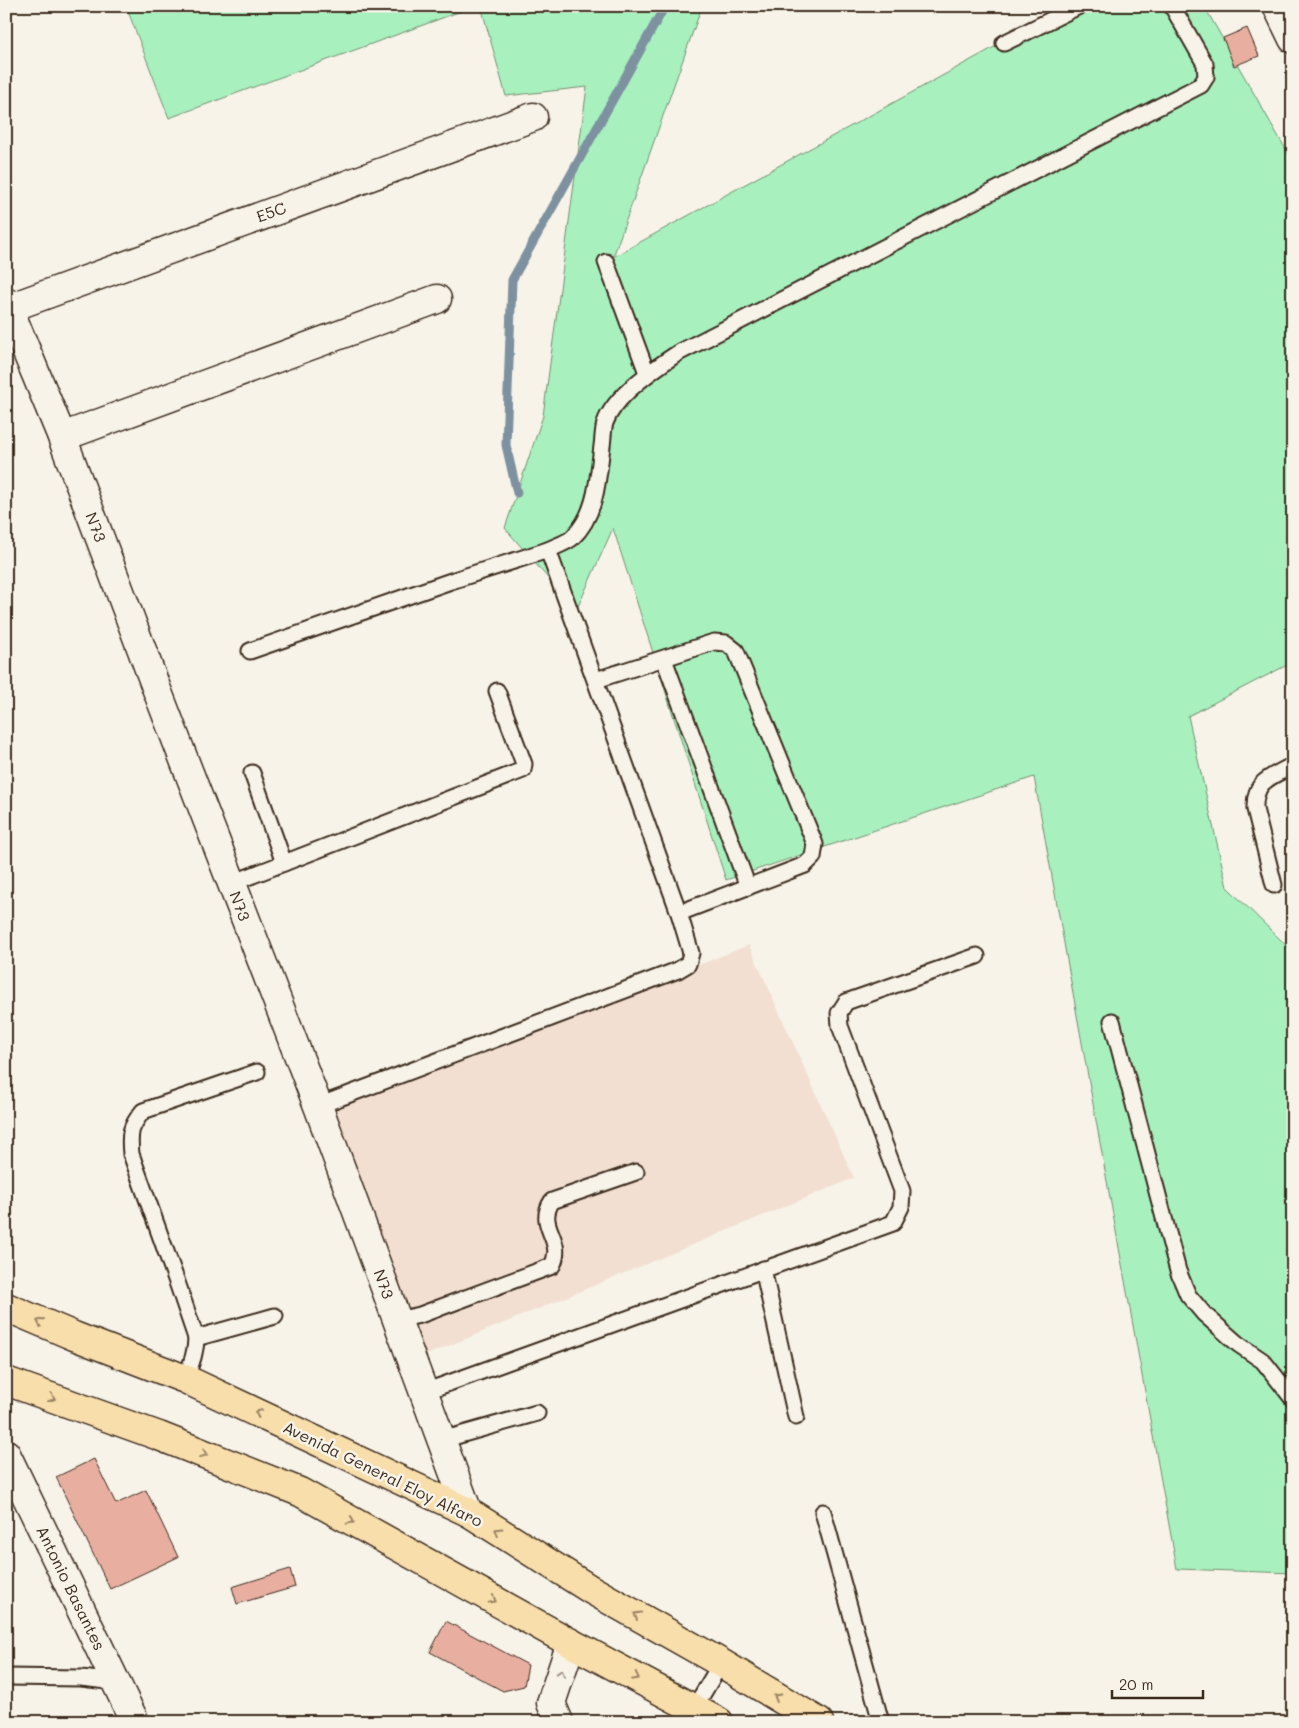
<svg xmlns="http://www.w3.org/2000/svg" width="1299" height="1728" font-family="Mali,sans-serif">
<style>
.built{fill:#f2dfd2}
.green{fill:#a8f1bf;stroke:#728e6e}
.lines{fill:none;stroke-linecap:round;stroke-linejoin:round}
.stream{stroke:#7e91a0;stroke-width:9}
.building{fill:#e8afa0;stroke:#3b2a1e}
.lane-casing{stroke:#3b2a1e;stroke-width:19}
.street-casing{stroke:#3b2a1e;stroke-width:31}
.primary-casing{stroke:#3b2a1e;stroke-width:31}
.lane{stroke:#f7f3e8;stroke-width:15}
.street{stroke:#f7f3e8;stroke-width:28}
.primary{stroke:#f8deab;stroke-width:28}
.oneway{stroke:#9a8464}
.oneway2{stroke:#998e83}
.labels{text-anchor:middle;stroke-width:5;stroke-linejoin:round;paint-order:stroke}
.street-label{font-size:16px;fill:#3b2a1e;stroke:#f7f3e8}
</style>
<rect width="100%" height="100%" fill="#f7f3e8"/>
<filter id="ink" filterUnits="userSpaceOnUse"><feTurbulence type="fractalNoise" baseFrequency=".02" numOctaves="2"/><feDisplacementMap in="SourceGraphic" scale="10" xChannelSelector="R" yChannelSelector="G"/><feConvolveMatrix kernelMatrix="1 2 1 2 8 2 1 2 1" color-interpolation-filters="sRGB"/></filter>
<g filter="url(#ink)">
<path class="built" d="M749 945 854 1178 412 1361 321 1114Z"/>
<g class="green">
<path d="M126 6H475L169 118Z"/>
<path d="M481 6H702L613 257 1069 6H1204L1293 162V662L1188 716 1227 887 1293 952V1573L1177 1569 1034 777 726 880 613 528 576 611 505 528 543 416 587 87 506 96Z"/>
</g>
<g class="lines">
<path class="stream" d="M517 493 506 445 512 280 665 6"/>
</g>
<g class="building">
<path d="M1247 28 1259 56 1234 66 1223 38Z"/>
<path d="M94 1459 116 1504 146 1490 178 1557 110 1589 56 1477Z"/>
<path d="M290 1569 295 1587 237 1604 232 1587Z"/>
<path d="M446 1621 528 1665 524 1686 503 1691 430 1652Z"/>
</g>
<g class="lines">
<g class="lane-casing">
<g id="lane">
<path d="M1004 43 1079 6"/>
<path d="M606 262 647 373"/>
<path d="M548 550C556 546 566 543 572 538 597 515 598 477 602 446 603 439 603 430 605 423 614 396 655 368 678 353L1201 85 1206 77 1205 64 1172 6"/>
<path d="M250 651 451 581 548 550 679 913 691 953 688 964 678 970 318 1106"/>
<path d="M664 659 748 887"/>
<path d="M596 680 714 642 726 643 736 651 815 844 813 857 805 865 679 913"/>
<path d="M284 863 523 770 524 764 497 691"/>
<path d="M232 883 284 863 252 773"/>
<path d="M1274 885 1255 809C1254 780 1270 778 1293 765"/>
<path d="M1112 1021 1178 1271 1188 1295 1204 1314 1238 1344 1263 1361 1293 1399"/>
<path d="M763 1269 796 1417"/>
<path d="M397 1320 420 1315 552 1266C566 1239 535 1227 552 1201L636 1172"/>
<path d="M196 1338 275 1316"/>
<path d="M185 1379C191 1366 196 1353 196 1338L178 1285 131 1154C129 1133 130 1127 143 1111L257 1072"/>
<path d="M424 1392 893 1223 901 1207 902 1191 840 1026 839 1013 846 1002 977 956"/>
<path d="M442 1440 537 1413"/>
<path d="M823 1512 881 1722"/>
<path d="M6 1677 81 1678 116 1682"/>
<path d="M686 1722 721 1663"/>
</g>
</g>
<g class="street-casing">
<g id="street">
<path d="M1277 6 1293 39"/>
<path d="M6 302 62 437 157 690 318 1106 468 1512"/>
<path d="M9 308 533 117"/>
<path d="M62 437 437 299"/>
<path d="M6 1454 135 1722"/>
<path d="M559 1722 551 1703 571 1643"/>
</g>
</g>
<g class="primary-casing">
<g id="primary">
<path d="M6 1307 74 1336 185 1379 468 1512 590 1589 721 1663 819 1722"/>
<path d="M6 1381 159 1436 300 1492 571 1643 719 1722"/>
</g>
</g>
<use href="#lane" class="lane"/>
<use href="#street" class="street"/>
<use href="#primary" class="primary"/>
</g>
<defs><path id="oneway-chevron" d="M-2-3.5L2.5 0L-2 3.5" fill="none" stroke-width="1.6" stroke-linecap="round" stroke-linejoin="round" transform="scale(1.25)"/></defs>
<g class="oneway">
<use href="#oneway-chevron" transform="translate(40 1322) rotate(-157)"/>
<use href="#oneway-chevron" transform="translate(52 1398) rotate(20)"/>
<use href="#oneway-chevron" transform="translate(258 1413) rotate(-155)"/>
<use href="#oneway-chevron" transform="translate(204 1454) rotate(22)"/>
<use href="#oneway-chevron" transform="translate(351 1521) rotate(29)"/>
<use href="#oneway-chevron" transform="translate(498 1531) rotate(-148)"/>
<use href="#oneway-chevron" transform="translate(493 1600) rotate(29)"/>
<use href="#oneway-chevron" transform="translate(637 1615) rotate(-150)"/>
<use href="#oneway-chevron" transform="translate(636 1677) rotate(27)"/>
<use href="#oneway-chevron" transform="translate(777 1697) rotate(-149)"/>
</g>
<use class="oneway2" href="#oneway-chevron" transform="translate(561 1673) rotate(-72)"/>
</g>
<g class="labels">
<g class="street-label">
<text transform="translate(271 212) rotate(-20)" y="6">E5C</text>
<text transform="translate(96 527) rotate(69)" y="6">N73</text>
<text transform="translate(240 906) rotate(69)" y="6">N73</text>
<text transform="translate(384 1284) rotate(70)" y="6">N73</text>
<text transform="translate(383 1474) rotate(26)" y="6">Avenida General Eloy Alfaro</text>
<text transform="translate(71 1588) rotate(64)" y="6">Antonio Basantes</text>
</g>
</g>
<rect width="1299" height="1728" fill="none" stroke="#f7f3e8" stroke-width="25"/>
<rect x="12" y="12" width="1274" height="1703" fill="none" stroke="#3b2a1e" stroke-width="2" filter="url(#ink)"/>
<path d="M1112 1690v8h91v-8" fill="none" stroke="#3b2a1e" stroke-width="2.5"/>
<text x="1119" y="1690" font-size="15" fill="#3b2a1e" stroke="#f7f3e8" stroke-width="4" paint-order="stroke">20 m</text>
</svg>
